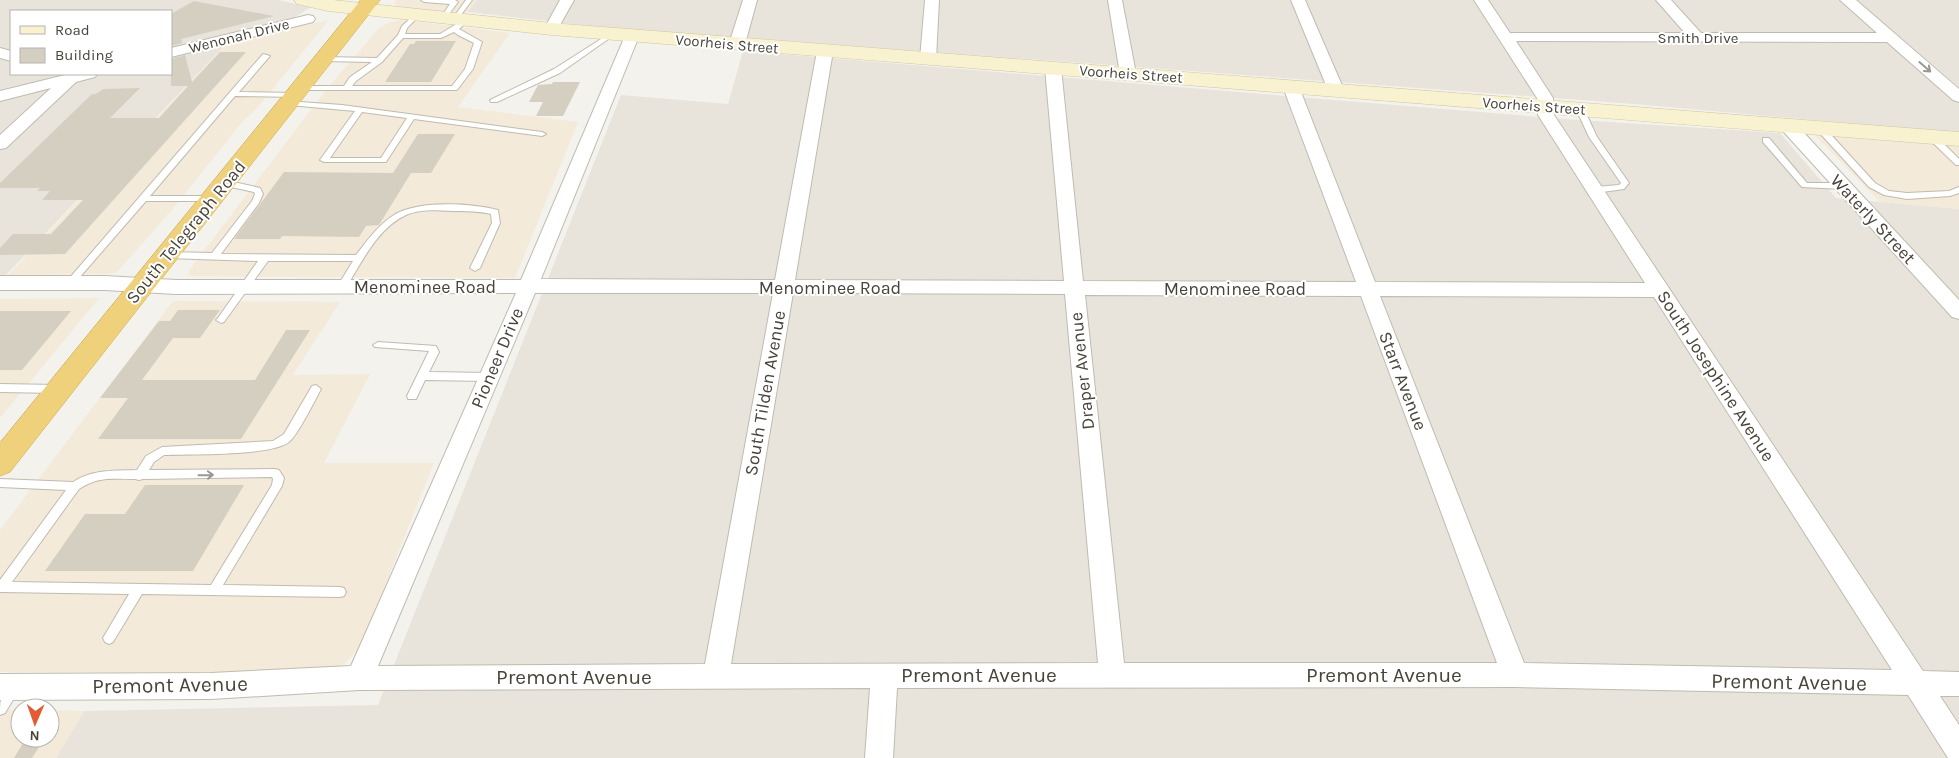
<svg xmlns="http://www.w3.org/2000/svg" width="1959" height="758" font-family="Karla,sans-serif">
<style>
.residential{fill:#e8e4db;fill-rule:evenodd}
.commercial{fill:#f3eada}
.building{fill:#d5cfc2}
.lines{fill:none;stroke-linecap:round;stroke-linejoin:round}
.lane-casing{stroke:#bfbbaf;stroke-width:2}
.street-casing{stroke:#bfbbaf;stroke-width:2}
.secondary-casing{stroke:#cfc6a1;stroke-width:1}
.highway-casing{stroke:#cda74d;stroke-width:1}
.lane{fill:#fff;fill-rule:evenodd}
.street{fill:#fff;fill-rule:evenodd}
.secondary{fill:#f9f2d1;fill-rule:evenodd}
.highway{fill:#efd17c;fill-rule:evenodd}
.oneway{stroke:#9a9893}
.labels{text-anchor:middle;stroke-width:4;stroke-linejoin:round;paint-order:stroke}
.far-street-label{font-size:15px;fill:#48443a;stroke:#fff}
.street-label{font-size:18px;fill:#48443a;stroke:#fff}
.near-street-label{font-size:21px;fill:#48443a;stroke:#fff}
</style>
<rect width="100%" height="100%" fill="#f4f2ec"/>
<g class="residential">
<path d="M0 0H277L311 7 290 20 224 36 226 44 5 276H0ZM11 11H171V74H11Z"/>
<path d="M477 0H1845L1959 104V133L1634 104 599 27 468 12Z"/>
<path d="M1857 0H1959V87Z"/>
<path d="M743 51 1564 119 1780 133 1836 198 1959 209V758H56L84 711 378 705 621 95 728 104Z"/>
</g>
<g class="commercial">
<path d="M396 0H477L468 12 423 10 397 6 394 2Z"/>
<path d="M401 20 510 33 458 107 578 122 515 278 188 276 190 269 326 90 379 28 388 23Z"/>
<path d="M328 21 257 108 242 122 172 210 117 272 107 274 8 275 227 43 302 25Z"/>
<path d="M1811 131 1959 144V209L1880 202Z"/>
<path d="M99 298 0 418V299Z"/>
<path d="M173 301 340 302 293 375 370 374 324 463H434L360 648 344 664 325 673 0 672V530Z"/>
<path d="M0 710H20V738H50V710L84 711 56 758H0Z"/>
</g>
<g class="building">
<path d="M194 1 274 16 181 39 182 43 171 46V14Z"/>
<path d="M416 41H456L431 82H385L410 44H414Z"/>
<path d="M220 52H246L65 254 0 255V248L13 234H51L83 200H42L50 191H37L40 188H0V183L92 94H96L103 89 140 88 110 118H159L188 86H171V59L185 55 192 82Z"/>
<path d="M553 82H580L563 116H536L543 102H529L538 85 552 84Z"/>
<path d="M418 134H455L431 173H411L379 225 366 226 359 237 282 236 280 239H234L284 172 393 173Z"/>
<path d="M178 310H220L200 338H173L142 380H255L286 330H310L241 439H98L128 398H100L159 321H170Z"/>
<path d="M0 311H71L22 370H0Z"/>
<path d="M145 485H244L193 571H45L85 514H125Z"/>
<path d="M26 738H45L32 758H14Z"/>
</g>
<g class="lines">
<g class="lane-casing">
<g id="lane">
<path d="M421 0H455L458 2 446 18 444 19 441 17 450 4 424 2Z"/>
<path d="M466 0H472L458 19H454L453 18Z"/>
<path d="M416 13 421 14 407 28 405 34H440L466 18 469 20 459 29 482 42 473 69 457 90H301L297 88 301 86H344L350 77 372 62 324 61 320 59 321 57 377 58 398 35 402 26ZM454 32 458 35 474 43 465 69 452 86H352L356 81 382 62 403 38H441Z"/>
<path d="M612 32 615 34 614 35 560 73 497 102H491L490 100 554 69Z"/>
<path d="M263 54 270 56 239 92 295 93H298V97L235 96 150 196H211L215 199 214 201H146L73 285H67L65 283 67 281Z"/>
<path d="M286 101 342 105 542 132 546 134 542 136 414 119 386 162H324L320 160 355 111 289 105 285 103ZM362 112 407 118 381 158H330Z"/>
<path d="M1577 107H1583L1584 109 1597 137 1629 183 1624 189 1595 193 1591 190 1595 187 1619 185 1621 183 1589 137 1576 109Z"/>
<path d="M1817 126H1823L1875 183 1889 191 1907 193 1949 191 1959 187V193L1950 196 1907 199 1884 195 1869 187 1817 130Z"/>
<path d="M1929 135H1935L1959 159V165H1956L1929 139Z"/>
<path d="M1763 138H1769L1807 183H1843L1847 186 1843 189 1802 187 1763 142Z"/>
<path d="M225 180 260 188 263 194 259 203 221 254 356 255C367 241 378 225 394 215 418 200 471 203 498 210L500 223 480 268 475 271 470 268 492 223 491 214C479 211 465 211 452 211 437 210 420 209 406 215 377 228 361 264 345 289L342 290 337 287 353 261H268L224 322 221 323 216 320 218 318 258 261 167 258 163 255 167 252 212 253 252 201 255 194 254 192 222 185 221 183Z"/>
<path d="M378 342 436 346 439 352 429 372 489 373 494 377 489 381 425 380 416 399H408L407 396 429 351 375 347 373 345Z"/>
<path d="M0 384 57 385 62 389 57 393 0 392Z"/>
<path d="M316 385 321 389C315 400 298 435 289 442 272 456 190 454 164 455L154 462 149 470 275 469 279 470 284 478 282 486 223 585 340 587 344 588 346 592 344 596 340 597 142 594 113 642 109 644 105 642 103 638 129 594 0 592V580L66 490 0 487V479L73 482C93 469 114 471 137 470L146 456 162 447 273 441 284 434 312 386ZM272 477 273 479 272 485 211 585 12 582 79 489C98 476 113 479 135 479L139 480 143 479Z"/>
<path d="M13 684 18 686 19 690 5 713 0 715C0 703 0 689 13 684Z"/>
</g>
</g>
<g class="street-casing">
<g id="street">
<path d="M560 0H574L556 32H546L544 29Z"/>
<path d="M743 0H757L745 44 742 47H732L729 44Z"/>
<path d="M925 0H939L936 59 933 62H923L920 59Z"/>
<path d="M1108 0H1122L1136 74 1134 77H1122L1120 74Z"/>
<path d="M1291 0H1305L1344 90 1342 93H1330L1328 90Z"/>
<path d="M1474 0H1488L1510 33H1685L1656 0H1671L1701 33H1877L1840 0H1856L1959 89V102L1953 100 1887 42 1516 41 1553 98 1554 115 1923 671 1959 672V696H1940L1959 725V758H1948L1908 695 1515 687 897 688 893 758H865L870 688 359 690 211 699 0 700V674L211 673 351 666 516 293 176 294 105 290H0V276H105L176 280H521L625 36 627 33H637L639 36 541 279 775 280 817 51 820 48H830L833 51 795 280 1064 281 1045 68 1048 65H1058L1061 68 1083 281 1356 282 1283 87 1285 84H1297L1299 87 1375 282 1645 283 1538 115 1537 98ZM535 293H773L705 664 378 666ZM793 293 1065 294 1098 663 731 664ZM1085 295 1361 296 1497 663H1124ZM1380 296 1654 297 1892 670 1524 663Z"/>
<path d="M308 15 313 16 315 19 313 22 171 57V48Z"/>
<path d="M0 48 11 51V61L0 58Z"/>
<path d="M69 74H97L95 77 76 82 6 148 0 149V135L51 88 0 101V91Z"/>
<path d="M1788 121 1794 122 1959 300V319L1952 317 1782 130 1780 126 1782 122Z"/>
</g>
</g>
<g class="secondary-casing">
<path id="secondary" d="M294 0H333L551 23 1959 132V146L551 35 328 11 297 4Z"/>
</g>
<g class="highway-casing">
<path id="highway" d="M361 0H380L10 472 0 476V443Z"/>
</g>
<use href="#lane" class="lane"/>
<use href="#street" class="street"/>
<use href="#secondary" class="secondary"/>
<use href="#highway" class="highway"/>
</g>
<defs><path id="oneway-shaft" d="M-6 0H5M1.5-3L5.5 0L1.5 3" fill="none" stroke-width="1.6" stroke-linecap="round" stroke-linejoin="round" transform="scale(1.25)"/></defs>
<g class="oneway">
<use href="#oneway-shaft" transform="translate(1925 67) rotate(41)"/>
<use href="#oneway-shaft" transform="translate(206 475) rotate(-1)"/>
</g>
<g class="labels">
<g class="far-street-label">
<text transform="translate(239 36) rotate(-14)" y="5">Wenonah Drive</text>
<text x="1698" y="43">Smith Drive</text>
<text transform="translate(727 44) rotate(5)" y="5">Voorheis Street</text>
<text transform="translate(1131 74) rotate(4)" y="5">Voorheis Street</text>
<text transform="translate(1534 106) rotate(4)" y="5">Voorheis Street</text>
</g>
<g class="street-label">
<text transform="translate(1873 219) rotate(47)" y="6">Waterly Street</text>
<text transform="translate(186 232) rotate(-51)" y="6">South Telegraph Road</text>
<text x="425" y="293">Menominee Road</text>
<text x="830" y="294">Menominee Road</text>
<text x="1235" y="295">Menominee Road</text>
<text transform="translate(497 358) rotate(-67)" y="6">Pioneer Drive</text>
<text transform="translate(1082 371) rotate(-96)" y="6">Draper Avenue</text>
<text transform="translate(1716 376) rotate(57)" y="6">South Josephine Avenue</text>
<text transform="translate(1403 381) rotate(69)" y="6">Starr Avenue</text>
<text transform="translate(765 393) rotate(-80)" y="6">South Tilden Avenue</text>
</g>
<g class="near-street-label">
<text x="979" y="682">Premont Avenue</text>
<text x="1384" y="682">Premont Avenue</text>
<text x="574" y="684">Premont Avenue</text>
<text transform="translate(1789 682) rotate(1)" y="7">Premont Avenue</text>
<text transform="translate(170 685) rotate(-1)" y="7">Premont Avenue</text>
</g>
</g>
<rect x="10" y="10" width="162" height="65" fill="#ffffff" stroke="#b6b4b0"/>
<rect x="20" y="26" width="25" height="8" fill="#f9f2d1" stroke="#b6b4b0"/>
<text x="55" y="35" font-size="15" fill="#48443a">Road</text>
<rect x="20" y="48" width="25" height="15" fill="#d5cfc2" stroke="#b6b4b0"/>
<text x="55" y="60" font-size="15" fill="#48443a">Building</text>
<g transform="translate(35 723) rotate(182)"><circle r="24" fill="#ffffff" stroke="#b6b4b0"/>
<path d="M0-4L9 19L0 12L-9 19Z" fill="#e35b34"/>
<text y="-8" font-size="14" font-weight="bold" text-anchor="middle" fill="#48443a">N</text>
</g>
</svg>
